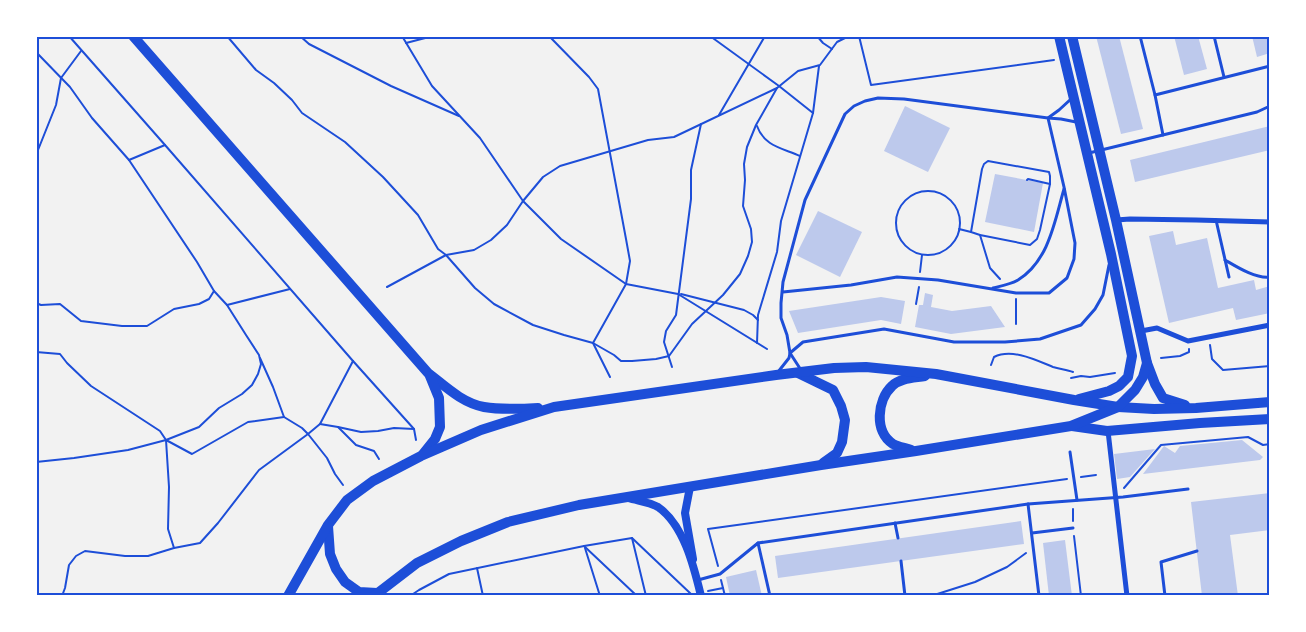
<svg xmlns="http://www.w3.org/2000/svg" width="1306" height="632" font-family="Mulish,sans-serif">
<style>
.building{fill:#bdc9ec}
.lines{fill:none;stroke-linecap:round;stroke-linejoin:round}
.path{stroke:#1d4ed8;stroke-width:2}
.service{stroke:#1d4ed8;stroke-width:3}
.minor{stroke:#1d4ed8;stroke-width:5}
.tertiary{stroke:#1d4ed8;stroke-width:8}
.primary{stroke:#1d4ed8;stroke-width:10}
.neatline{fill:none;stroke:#1d4ed8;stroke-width:2}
</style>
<rect width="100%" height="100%" fill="#f2f2f2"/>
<g class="building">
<path d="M1096 36H1119L1143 129 1121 134Z"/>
<path d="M1174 36H1198L1207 69 1184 75Z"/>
<path d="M1252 36H1270V53L1257 57Z"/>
<path d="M905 106 950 128 928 172 884 151Z"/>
<path d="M1270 126V150L1135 182 1130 160Z"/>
<path d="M995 174 1043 183 1034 232 985 222Z"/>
<path d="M818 211 862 232 840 277 796 255Z"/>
<path d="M1173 231 1176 245 1207 238 1218 288 1254 280 1256 290 1270 286V313L1236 320 1233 308 1169 323 1149 236Z"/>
<path d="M925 293 933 295 931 307 952 311 991 306 1005 327 951 334 915 327 919 305H923Z"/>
<path d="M881 297 905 301 901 324 881 320 798 333 789 311Z"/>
<path d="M1242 440 1263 457 1260 460 1143 474 1164 446 1175 453 1180 446Z"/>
<path d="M1155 449 1130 477 1117 479 1114 454Z"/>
<path d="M1270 493V530L1230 535 1238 596H1202L1191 502Z"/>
<path d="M1021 521 1024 544 778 578 775 556Z"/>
<path d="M1065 540 1072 596H1049L1043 543Z"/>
<path d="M756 570 762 596H730L726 577Z"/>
</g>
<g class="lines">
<g class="path">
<path d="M69 36 165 145 353 361 414 429 416 440"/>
<path d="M227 36 256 70 274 83 292 100 302 113 345 142 383 177 418 215 438 249 446 255 475 288 494 304 533 325 564 335 593 343 614 355 621 361H632L656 359 669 356 692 324 723 295 740 274 748 256 752 242 751 229 743 206 745 180 744 164 747 147 756 125 777 88"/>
<path d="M300 36 309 44 391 86 459 116"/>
<path d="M402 36 432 86 480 138 523 201 561 239 626 284 678 294 767 349"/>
<path d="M549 36 589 77 598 89 626 239 630 261 626 284 593 343 610 377"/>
<path d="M710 36 779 86 813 113 781 221 777 252 758 315 757 343"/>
<path d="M817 36 823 43 832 49"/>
<path d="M859 36 871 85 1054 60"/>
<path d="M406 43 433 36"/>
<path d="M36 52 70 87 92 118 129 160 197 262 214 291 227 305 246 335 259 355 261 364 258 374 252 385 242 394 219 408 199 427 166 440 128 450 74 458 36 462"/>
<path d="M813 113 819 66"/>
<path d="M719 115 765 36"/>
<path d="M757 126C764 146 782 148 800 156"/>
<path d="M36 155 56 105 61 78 81 51"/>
<path d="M129 160 165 145"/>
<path d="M988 161 1049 172 1050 176V184L1040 230 1037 239 1030 245 980 235 971 232 982 169 984 164Z"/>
<path d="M1027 180 1028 179 1050 184"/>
<circle cx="928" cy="223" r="32"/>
<path d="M959 229 971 232"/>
<path d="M980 235 990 268 1000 279"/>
<path d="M920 272 922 255"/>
<path d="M387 287 446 255 474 250 491 240 507 225 523 201 543 177 560 166 648 140 674 137 777 88 798 71 820 65 837 42 849 36"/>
<path d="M681 294 744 310 753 315 758 320"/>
<path d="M1016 299V324"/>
<path d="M36 303 41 305 60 304 81 321 122 326H147L174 309 199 304 209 299 214 291"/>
<path d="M916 304 919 287"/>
<path d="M227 305 290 289"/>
<path d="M1210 345 1212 359 1223 370 1270 366"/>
<path d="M36 352 60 354 67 363 91 386 160 431 166 440 192 454 248 422 284 417"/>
<path d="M260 358 273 387 284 417 302 428 308 434 327 458 335 474 343 485"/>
<path d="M1161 358 1180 356 1189 352V349"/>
<path d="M991 365 994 357C1012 348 1036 360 1053 367 1060 369 1067 370 1073 372"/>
<path d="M672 367 664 342 666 331 676 315 691 199V170L701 124"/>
<path d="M1071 378 1081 376 1090 377 1115 373"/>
<path d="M320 424 338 427 356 445 374 451 379 459"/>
<path d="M338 427 361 432 378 431 394 428 414 429"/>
<path d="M166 440 169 487 168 529 174 548"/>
<path d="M1081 477 1096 475"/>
<path d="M1124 488 1161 445 1248 437 1263 445 1270 444"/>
<path d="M1073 509V521"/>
<path d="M1074 536 1081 596"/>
<path d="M632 538 646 596"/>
<path d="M584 546 637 596"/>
<path d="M585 548 600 596"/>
<path d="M718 566 708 529 1067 479"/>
<path d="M477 568 483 596"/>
<path d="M721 580 725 596"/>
<path d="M708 591 723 588"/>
<path d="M62 596 65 588 69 565 76 556 85 551 125 556H148L174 548 200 543 218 523 259 470 308 434 320 424 353 361"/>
<path d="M410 596 419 590 449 574 584 546 632 538 691 594"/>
<path d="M931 596 975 582 1007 567 1026 553"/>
</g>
<g class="service">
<path d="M1140 36 1155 95 1163 135"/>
<path d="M1214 36 1224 77"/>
<path d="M1155 95 1270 66"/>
<path d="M1071 99 1059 110 1048 118 1061 119 1076 122"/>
<path d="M1089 153 1257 112 1270 106"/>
<path d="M1216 220 1229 277"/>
<path d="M1225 260C1237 267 1256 279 1270 277"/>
<path d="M993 288C1001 286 1011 284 1018 280 1049 261 1055 220 1064 189"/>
<path d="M783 292 851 285 897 277 938 280 1016 293H1049L1067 278 1074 259 1075 243 1064 187 1048 118 904 99 878 98 865 101 854 106 845 114 805 200 783 282 781 303V318L787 335 790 353 801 370"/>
<path d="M778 372 789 358 790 353 803 342 884 329 954 342H1005L1040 339 1081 325 1095 309 1103 295 1109 265"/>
<path d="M1070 452 1077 500"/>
<path d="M1028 504 1039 596"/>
<path d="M895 523 898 538"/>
<path d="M1032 533 1073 528"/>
<path d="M758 543 770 596"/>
<path d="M901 561 905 596"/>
<path d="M698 580 720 574 758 543 1028 504 1123 497 1188 489"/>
<path d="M1165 596 1161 562 1197 551"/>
</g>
<g class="minor">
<path d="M1116 220 1130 219 1196 220 1270 222"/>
<path d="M1141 331 1157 328 1188 341 1270 325"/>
<path d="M1108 431 1127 596"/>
</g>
<g class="tertiary">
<path d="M690 487 685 513 693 559"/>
<path d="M628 498C638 501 650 502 658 507 684 525 694 567 701 596"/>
</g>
<g class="primary">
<path d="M133 36 428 373C445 386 462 403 484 407 502 410 521 409 538 408"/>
<path d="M1059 36 1111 254 1132 356 1128 377 1119 386 1109 391 1079 399"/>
<path d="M1072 36 1116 220 1147 363 1155 384 1163 398 1185 405"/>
<path d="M798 373 833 390 841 406 845 420 842 442 837 453 823 463"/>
<path d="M1072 426 1107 431 1200 423 1270 419"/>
<path d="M911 450C906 448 898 447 893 444 874 432 877 400 892 386 900 378 914 378 925 376"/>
<path d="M423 454 435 439 440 427 439 398 430 376"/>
<path d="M328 526 330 554 336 569 345 582 359 592 377 593"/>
<path d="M288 596 328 525 347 500 373 481 421 456 481 430 554 407 776 375 834 368 866 367 936 374 1074 400 1118 407 1154 409 1196 408 1270 402"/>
<path d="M374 596 417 563 461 541 508 522 579 505 821 465 916 451 1071 426 1118 407 1135 390 1143 377 1147 363"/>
</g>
</g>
<rect width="1306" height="632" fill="none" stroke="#ffffff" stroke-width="75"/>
<rect x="38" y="38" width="1230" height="556" class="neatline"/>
</svg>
